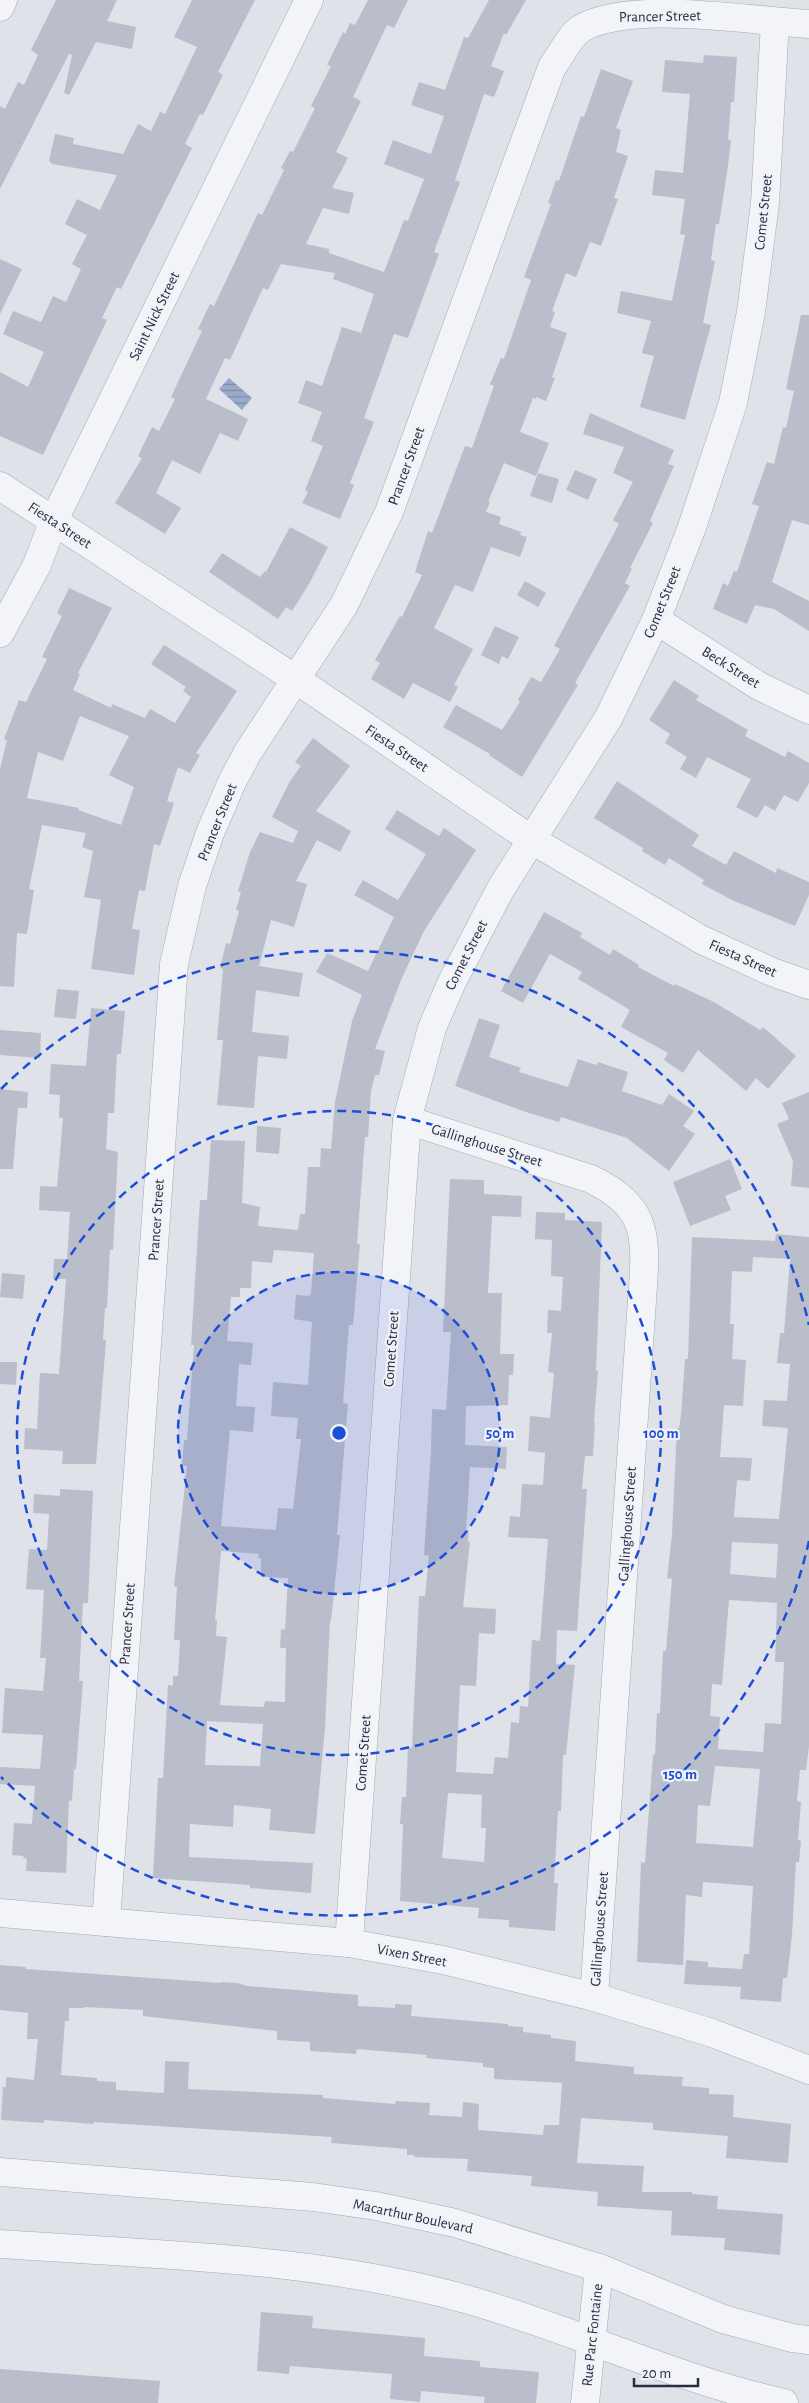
<svg xmlns="http://www.w3.org/2000/svg" width="809" height="2403" font-family="'Alegreya Sans',sans-serif">
<style>
.water{fill:url(#water-rules)}
.building{fill:#babdca;fill-rule:evenodd}
.lines{fill:none;stroke-linecap:round;stroke-linejoin:round}
.minor-casing{stroke:#a5a8b4;stroke-width:29}
.minor{stroke:#f3f4f8;stroke-width:28}
.ring{fill:none;stroke:#1d4ed8;stroke-width:2.5;stroke-dasharray:9 6}
.labels{text-anchor:middle;stroke-width:4.5;stroke-linejoin:round;paint-order:stroke}
.street-label{font-size:15px;fill:#282d42;stroke:#f0f2f7}
.centre{fill:#1d4ed8;stroke:#f0f2f7;stroke-width:2.5}
.ring-label{font-size:15px;text-anchor:middle;font-weight:bold;fill:#1d4ed8;stroke:#f0f2f7;stroke-width:4.5;stroke-linejoin:round;paint-order:stroke}
</style>
<defs>
<pattern id="water-rules" width="6" height="5" patternUnits="userSpaceOnUse" patternTransform="scale(1.25)"><rect width="6" height="5" fill="#99aacb"/><path d="M0 2.5h6" fill="none" stroke="#7d8ba6"/></pattern>
</defs>
<rect width="100%" height="100%" fill="#e0e2ea"/>
<path class="water" d="M229 378 252 398 242 410 219 389Z"/>
<g class="building">
<path d="M56 0H117L107 21 136 27 132 49 96 42 69 95 64 93 72 55 69 54 0 189V106L5 109 18 82 24 85 38 55 31 50Z"/>
<path d="M192 0H255L218 72 223 75 203 115 200 114 185 144 192 148 121 289 117 287 102 318 107 320 43 455 0 436V372L28 387 44 352 3 334 13 311 41 322 53 296 66 302 81 269 72 264 87 235 65 224 77 199 100 210 117 175 52 164 49 161 55 134 74 138 73 144 123 154 138 124 151 131 160 112 165 114 197 47 174 37Z"/>
<path d="M368 0H408L394 28 387 25 353 97 361 101 336 152 348 158 332 188 354 193 349 214 323 208 306 244 329 249V253L384 272 404 220 408 221 424 179 384 164 393 140 431 154 444 116 411 105 419 82 445 90 464 37 468 38 489 0H526L506 35 504 33 491 66 504 71 494 97 484 94 455 180 460 182 434 252 439 254 408 338 394 334 364 418 374 422 350 483 354 485 340 519 302 503 308 492 305 490 323 446 311 441 322 412 298 403 306 380 322 386 342 327 361 333 374 294 333 279 335 273 281 264 268 290 263 288 230 360 225 358 206 399 248 419 238 441 220 433 200 474 172 460 156 493 181 508 165 534 115 503 142 458 138 456 152 427 159 431 175 399 171 397 202 331 198 329 210 304 214 306 258 213 262 215 284 170 281 168 290 151 293 152 315 108 311 106 331 66 327 65 343 32 345 34 350 23 355 25Z"/>
<path d="M704 55 737 57 734 102H731L728 140H731L728 166 719 224H716L711 260 715 261 703 323 711 325 685 420 640 407 654 356 642 353 651 321 617 313 621 291 672 301 685 235 680 234 685 199 652 195 655 170 683 173 690 94 662 92 665 60 703 63Z"/>
<path d="M601 69 633 81 616 128 621 130 616 152 628 156 614 198 618 199 601 246 590 242 576 277 566 273 552 311 555 312 550 327 567 333 552 377 555 378 546 401 536 397V399L533 398 520 432 549 443 536 476 504 463 488 502H490L486 512 501 517 499 524 521 532 520 535 527 537 520 557 491 547 473 592 455 585 434 628 473 649 454 685 458 687 450 702 413 683 404 699 371 679 380 663 375 660 400 616 402 617 422 575 415 572 428 531 432 533 465 446 472 448 494 386 490 384 501 358 504 359 531 280 524 277 551 204 548 203 556 180 559 181 581 116 584 117Z"/>
<path d="M0 259 22 269 0 314Z"/>
<path d="M801 315H809V525L792 520 772 582 809 601V631L774 609 755 605 747 624 713 609 723 583 728 586 734 571 737 572 759 506 752 504 767 462 774 464 783 427 786 428 794 391 786 389Z"/>
<path d="M590 413 674 450 668 464 674 466 650 521 653 523 630 568 632 569 625 583 630 586 575 683 578 685 522 777 489 755 490 754 443 727 456 705 502 730 520 702 518 700 531 677 541 682 560 649 554 646 619 524 613 520 633 482 613 473 624 447 583 434Z"/>
<path d="M575 470 597 479 588 500 566 490Z"/>
<path d="M538 473 559 479 552 503 530 496Z"/>
<path d="M290 527 328 547 309 584 292 611 286 607 278 619 209 572 222 553 260 577 265 571 266 572Z"/>
<path d="M525 581 546 593 538 607 517 595Z"/>
<path d="M69 588 112 608 78 673 80 674 73 690 111 708 112 704 145 718 150 709 175 723 191 697 183 691 186 687 151 664 164 645 237 691 196 753 200 755 190 773 178 767 167 801 174 803 160 846 154 844 145 891 139 890 132 929 140 930 134 975 91 969 101 900 84 897 93 851 82 847 86 833 42 825 29 889 34 890 27 934 17 933 14 987 0 986V769L7 740 4 739 19 700 26 702 47 659 42 657 62 616 57 613ZM80 716 129 736 109 775 134 787 121 825 78 810 79 808 27 798 38 752 63 761Z"/>
<path d="M495 626 519 637 508 659 502 656 499 664 481 655Z"/>
<path d="M674 680 699 696 696 700 748 730 745 736 785 757 788 751 809 763V783L798 802 784 795 775 811 765 805 757 818 736 807 751 779 707 757 696 778 680 769 687 757 665 743 670 734 649 720Z"/>
<path d="M313 738 350 766 316 811 351 831 340 852 317 840 296 881 307 884 294 927 271 920 259 966 303 973 299 997 256 990 252 1032 289 1036 287 1059 258 1056 254 1108 217 1105 223 1040H217L223 969 220 968 226 943 230 944 239 911 236 910 241 892 238 891 250 852 260 832 293 843 298 831 272 817 290 781 301 766 295 762Z"/>
<path d="M617 781 699 835 692 846 726 865 734 851 776 873 777 868 809 882V895L795 926 732 900 702 884 704 880 669 858 665 865 642 851 643 848 594 818Z"/>
<path d="M397 810 439 836 444 828 476 850 424 931 401 980 375 1049 385 1051 379 1075H375L371 1091 368 1137H365L357 1244H360L358 1267 353 1325H349L343 1403 348 1404 337 1535H340L331 1621 330 1620 325 1728 315 1834 269 1830 271 1809 234 1805 233 1827 190 1824 189 1857 313 1863 311 1893 250 1888V1885L153 1878 158 1778H163L168 1685 173 1686V1676H178L180 1640H174L177 1587 174 1586 187 1466H182L184 1440H187L194 1345H191L200 1200H207L211 1140 245 1141 242 1203 260 1207 258 1226 298 1230 300 1214H305L308 1167H320L321 1148 331 1149 335 1102 352 1021 362 995 316 972 327 953 368 971 394 917 354 895 363 880 398 900 426 854 385 829ZM274 1250 314 1253 311 1294 308 1296 296 1295 294 1319 312 1322 308 1385 273 1382 271 1416 298 1418 296 1439H301L293 1509 278 1508 276 1530 221 1526 230 1430 253 1432 255 1407 236 1406 239 1364 251 1365 253 1343 227 1341 231 1297H240V1288H251L252 1261 272 1263ZM221 1551 259 1554 258 1558H261V1577L288 1578 285 1630 281 1629 280 1648H286L285 1702 265 1701 264 1707 220 1705 227 1637 216 1636 217 1620H215ZM207 1721 263 1724 260 1766 205 1765Z"/>
<path d="M544 912 582 933 580 937 610 955 613 949 639 965 638 967 674 986 675 984 714 1002 760 1030 763 1027 796 1056 768 1089 756 1078 746 1091 698 1050 683 1073 664 1060 668 1053 621 1027 630 1010 578 979 582 972 550 954 523 1003 501 991Z"/>
<path d="M57 989 79 991 76 1019 54 1017Z"/>
<path d="M91 1008 125 1011 121 1054H117L114 1113H108L106 1149 118 1152 113 1250H110L107 1308H105L103 1339 106 1340 104 1366 96 1464H62L63 1451 24 1449 25 1428 37 1429 40 1373 59 1374 66 1279H53L54 1259H67L70 1212 39 1210 40 1186 57 1187 63 1118H59L60 1095 49 1094 51 1064 86 1066Z"/>
<path d="M479 1018 500 1025 489 1057 521 1068 519 1072 568 1087 578 1059 596 1065 598 1062 628 1072 622 1091 662 1105 669 1094 694 1111 683 1126 695 1134 669 1171 627 1138 561 1117 559 1122 523 1111 455 1086Z"/>
<path d="M0 1030 41 1033 40 1058 0 1055Z"/>
<path d="M0 1089 28 1092 27 1108H18L13 1169H0Z"/>
<path d="M809 1092V1188L791 1186 793 1161 777 1124 789 1119 782 1103Z"/>
<path d="M257 1126 281 1128 279 1154 256 1152Z"/>
<path d="M730 1159 742 1189 725 1196 731 1210 690 1226 673 1182Z"/>
<path d="M450 1179 484 1180V1194L522 1196 521 1217 492 1216 488 1293H502L500 1354H514L513 1375H509L508 1405 466 1406 465 1445 507 1447 506 1469 470 1467 466 1530H469L468 1542H470L463 1607 496 1609 495 1634 479 1633 476 1686 460 1685 456 1772 493 1774 495 1757 508 1758 511 1722 519 1723 520 1706 528 1707 532 1640 540 1641 548 1539 508 1537 510 1516 520 1517 522 1484 543 1485 545 1453 528 1451 530 1416 550 1418 554 1373 548 1372 552 1333H547L548 1310 561 1311 563 1277 551 1276 552 1240 535 1239 536 1212 565 1213V1220L602 1222 596 1371H598L594 1422H595L593 1456H585L582 1489H587L577 1631 557 1630 556 1664 575 1665 566 1755H563L561 1811H558L554 1883H558L555 1931 509 1927V1920L478 1918 479 1908 400 1901 403 1824H400L402 1797H406L408 1747 412 1748 419 1596H425L429 1556 424 1555 431 1451 432 1409 446 1410 451 1332H443ZM448 1793 482 1795 481 1828H486L484 1862 442 1858Z"/>
<path d="M776 1234 809 1237V1746L806 1770H800L797 1801 801 1802 798 1840 801 1841 799 1862H796L792 1935 787 1978H783L781 2002 740 1999 741 1987 684 1984 686 1960 708 1962V1967L742 1969 744 1954H749L753 1886 703 1882 702 1897 686 1895 683 1965 637 1962 641 1862 645 1863 653 1755 655 1754 657 1713H660L663 1651H666L672 1579 667 1578 672 1535 677 1428H679L681 1415 685 1359H688L692 1237 775 1241ZM753 1257 790 1259 784 1333H780L777 1363 790 1364 787 1401 764 1400 762 1426 788 1428 779 1519 734 1517 737 1480 750 1481 752 1458 720 1457 724 1405 743 1406 746 1360 732 1359 734 1324H730L732 1271 752 1272ZM732 1542 778 1544 776 1578 730 1574ZM729 1600 777 1603 775 1662H784L781 1724 765 1723 763 1752 718 1749 720 1717 710 1716 712 1684 722 1685ZM715 1766 760 1769 753 1847 696 1843 698 1805 710 1806Z"/>
<path d="M2 1273 25 1275 23 1299 0 1297Z"/>
<path d="M0 1362H17L16 1385 0 1384Z"/>
<path d="M60 1489 93 1491 88 1603H83L79 1681H83L81 1707 76 1769H74L72 1801 69 1800 66 1873 26 1871 27 1859 23 1858 24 1856 12 1855 14 1823 32 1824 35 1786 0 1784V1767L40 1769 43 1735 2 1733 5 1688 43 1691 46 1658H40L44 1590 26 1589 29 1549 47 1550 49 1514 33 1513 34 1494 60 1496Z"/>
<path d="M0 1965 26 1967V1969L221 1983V1982L237 1983 247 1986 358 1995V2006L395 2008V2004L412 2005 411 2016 508 2024V2026L523 2027V2032L551 2035V2038L576 2041 575 2061 634 2067V2074L683 2077 682 2086 709 2088V2094L734 2095 733 2117 791 2124 788 2163 726 2158 728 2136 653 2130V2123L581 2118 577 2163 644 2166 642 2192H692V2194L718 2196 717 2209 783 2214 780 2255 724 2250 725 2238 671 2235 672 2211 597 2206 598 2192 531 2186 532 2176 467 2171 468 2159 414 2157V2155H407V2149L331 2143 332 2137 94 2122V2124L44 2120V2123L1 2120 3 2087H6V2077L34 2080 38 2039H27L28 2013 0 2010ZM84 2007 143 2010V2016L277 2031V2040L310 2042V2051L356 2054 357 2049 427 2055 426 2058 483 2063V2067L494 2068V2079L562 2083 559 2125H544L543 2135 478 2130 479 2104 463 2102 462 2117 429 2115 430 2103 396 2101 395 2104 323 2098V2095L188 2089 189 2062 165 2061 164 2093 116 2090V2082L97 2081V2078L61 2075 65 2021H69V2008H84Z"/>
<path d="M261 2312 313 2316 312 2328 425 2338 424 2356 480 2361V2367L539 2372 536 2403H484L485 2397 421 2391 420 2402 390 2399 392 2374 290 2366 289 2374 257 2371Z"/>
<path d="M0 2369 160 2381 158 2403H0Z"/>
</g>
<g class="lines">
<g class="minor-casing">
<g id="minor">
<path d="M0 7 3 0"/>
<path d="M0 486 297 680 532 840 702 940 772 972 809 985"/>
<path d="M656 620 759 686 809 710"/>
<path d="M0 633 37 565 54 520 309 0"/>
<path d="M407 1120 591 1179C644 1205 647 1231 643 1286L594 1997"/>
<path d="M0 1913 349 1943 443 1960 594 1997 712 2033 809 2070"/>
<path d="M106 1922 174 964 192 886 210 833 232 782 248 752 344 605 389 512 552 67C562 54 569 36 582 28 633 0 750 21 809 24"/>
<path d="M349 1943 407 1120 432 1028 452 982 500 890 609 717 656 620 692 527 733 403 751 312 765 203 775 22"/>
<path d="M0 2172 313 2197 376 2206 455 2223 599 2268 723 2319 792 2338 809 2340"/>
<path d="M0 2244C156 2255 318 2257 469 2300 575 2330 676 2379 784 2403"/>
<path d="M585 2403 599 2268"/>
</g>
</g>
<use href="#minor" class="minor"/>
</g>
<circle cx="339" cy="1433" r="161" fill="#1d4ed8" fill-opacity=".12"/>
<g class="ring">
<circle cx="339" cy="1433" r="161"/>
<circle cx="339" cy="1433" r="322"/>
<path d="M809 1541A482 482 0 0 1 1 1777M1 1089A482 482 0 0 1 809 1325"/>
</g>
<g class="labels">
<g class="street-label">
<text transform="translate(660 16) rotate(-1)" y="5">Prancer Street</text>
<text transform="translate(763 212) rotate(-84)" y="5">Comet Street</text>
<text transform="translate(154 316) rotate(-64)" y="5">Saint Nick Street</text>
<text transform="translate(406 466) rotate(-70)" y="5">Prancer Street</text>
<text transform="translate(60 525) rotate(33)" y="5">Fiesta Street</text>
<text transform="translate(662 602) rotate(-68)" y="5">Comet Street</text>
<text transform="translate(731 667) rotate(32)" y="5">Beck Street</text>
<text transform="translate(397 748) rotate(34)" y="5">Fiesta Street</text>
<text transform="translate(217 822) rotate(-68)" y="5">Prancer Street</text>
<text transform="translate(466 955) rotate(-63)" y="5">Comet Street</text>
<text transform="translate(743 958) rotate(24)" y="5">Fiesta Street</text>
<text transform="translate(487 1145) rotate(17)" y="5">Gallinghouse Street</text>
<text transform="translate(156 1220) rotate(-86)" y="5">Prancer Street</text>
<text transform="translate(391 1349) rotate(-86)" y="5">Comet Street</text>
<text transform="translate(627 1524) rotate(-86)" y="5">Gallinghouse Street</text>
<text transform="translate(127 1624) rotate(-86)" y="5">Prancer Street</text>
<text transform="translate(363 1753) rotate(-86)" y="5">Comet Street</text>
<text transform="translate(599 1929) rotate(-86)" y="5">Gallinghouse Street</text>
<text transform="translate(412 1955) rotate(11)" y="5">Vixen Street</text>
<text transform="translate(413 2216) rotate(12)" y="5">Macarthur Boulevard</text>
<text transform="translate(592 2335) rotate(-84)" y="5">Rue Parc Fontaine</text>
</g>
</g>
<circle cx="339" cy="1433" r="8" class="centre"/>
<g class="ring-label">
<text x="500" y="1438">50 m</text>
<text x="661" y="1438">100 m</text>
<text x="680" y="1779">150 m</text>
</g>
<path d="M634 2378v8h64v-8" fill="none" stroke="#282d42" stroke-width="2.5"/>
<text x="642" y="2378" font-size="15" fill="#282d42" stroke="#f0f2f7" stroke-width="4" paint-order="stroke">20 m</text>
</svg>
